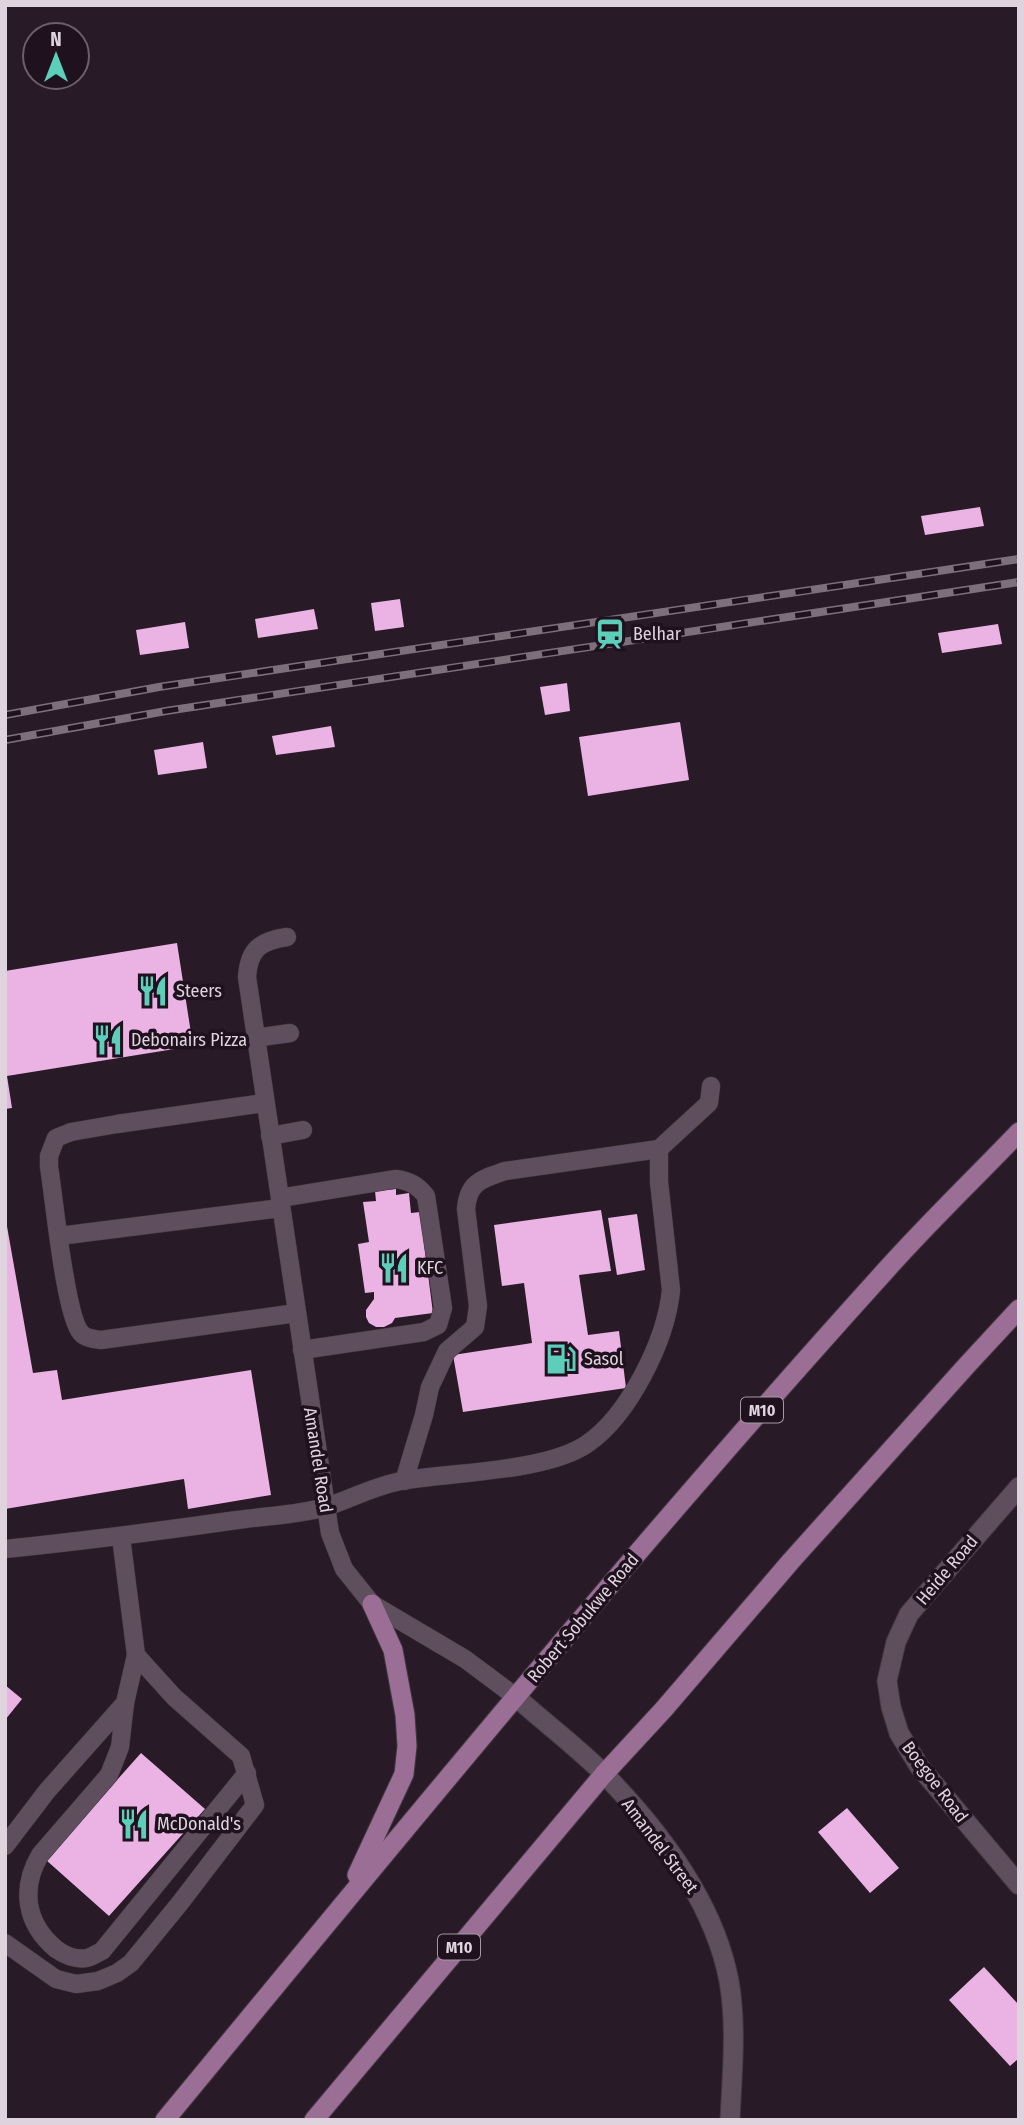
<svg xmlns="http://www.w3.org/2000/svg" width="1024" height="2125" font-family="'Fira Sans Condensed',sans-serif">
<style>
.building{fill:#eab3e4}
.lines{fill:none;stroke-linecap:round;stroke-linejoin:round}
.service-casing{stroke:#423741;stroke-width:19}
.minor-casing{stroke:#423741;stroke-width:21}
.primary-casing{stroke:#423741;stroke-width:21}
.service{stroke:#5f4e5d;stroke-width:18}
.minor{stroke:#5f4e5d;stroke-width:19}
.primary{stroke:#9a6e95;stroke-width:19}
.rail-casing{stroke:#7d707b;stroke-width:8}
.rail{stroke:#1f111e;stroke-width:5;stroke-dasharray:16;stroke-linecap:butt}
.labels{text-anchor:middle;stroke-width:7;stroke-linejoin:round;paint-order:stroke}
.shield{fill:#1f111e;stroke:#a59aa4;stroke-width:2}
.shield-label{font-size:16px;font-weight:bold;fill:#dfd4dd}
.poi-label{font-size:18px;fill:#dfd4dd;stroke:#1f111e;text-anchor:start}
.street-label{font-size:18px;fill:#dfd4dd;stroke:#1f111e}
</style>
<rect width="100%" height="100%" fill="#291a27"/>
<g class="building">
<path d="M980 507 984 526 925 535 921 516Z"/>
<path d="M400 599 404 627 375 631 371 603Z"/>
<path d="M314 609 318 629 258 638 255 619Z"/>
<path d="M185 622 189 648 140 655 136 630Z"/>
<path d="M998 624 1002 644 942 653 938 633Z"/>
<path d="M567 683 570 711 545 715 540 687Z"/>
<path d="M680 722 689 780 588 796 579 737Z"/>
<path d="M331 726 335 747 276 755 272 736Z"/>
<path d="M203 742 207 768 158 775 154 750Z"/>
<path d="M177 943 193 1046 7 1076 12 1108 5 1109V971Z"/>
<path d="M396 1189V1195L409 1193 411 1213 420 1212 433 1313 395 1318 392 1323 384 1327H376L369 1323 366 1317V1310L374 1299V1292L365 1293 358 1244 369 1242 363 1202 376 1201 375 1191Z"/>
<path d="M601 1210 611 1271 579 1275 588 1335 619 1331 626 1388 463 1412 453 1355 532 1343 524 1283 502 1286 494 1225Z"/>
<path d="M637 1214 645 1270 617 1275 608 1218Z"/>
<path d="M5 1215 33 1373 57 1370 62 1400 251 1370 271 1495 188 1509 184 1479 5 1509Z"/>
<path d="M5 1685 22 1699 5 1720Z"/>
<path d="M141 1753 205 1809 109 1916 46 1860Z"/>
<path d="M847 1808 899 1868 870 1893 818 1832Z"/>
<path d="M984 1967 1019 2005V2058L1010 2066 949 2000Z"/>
</g>
<g class="lines">
<g class="service-casing">
<g id="service">
<path d="M287 937C260 941 249 949 247 977L330 1533 344 1569 372 1604 465 1659 516 1697"/>
<path d="M254 1038 290 1033"/>
<path d="M264 1103 117 1124 71 1132 56 1138 49 1156V1167C54 1196 65 1316 81 1333 85 1338 94 1339 101 1340L297 1313"/>
<path d="M270 1136 303 1130"/>
<path d="M280 1198 396 1179C410 1181 417 1185 426 1196L443 1308 438 1325 424 1332 302 1350"/>
<path d="M59 1236 281 1208"/>
<path d="M404 1481 424 1415 430 1387 447 1351 475 1327 478 1306 466 1209C468 1182 482 1179 505 1171L659 1149"/>
<path d="M5 1549C83 1541 160 1531 237 1520 265 1516 298 1515 326 1507 351 1499 374 1486 401 1481 451 1472 546 1472 587 1444 629 1415 666 1341 671 1290L659 1182V1149L709 1103 711 1086"/>
<path d="M125 1703 120 1747 109 1775 40 1855C20 1889 26 1924 56 1949 64 1955 76 1960 87 1958 92 1957 97 1953 102 1951L247 1773"/>
<path d="M5 1846 47 1791 125 1703 136 1655 121 1537"/>
<path d="M5 1943 56 1979 76 1984 98 1981 117 1973 131 1963 180 1903 255 1805 241 1756 174 1697 136 1655"/>
</g>
</g>
<g class="minor-casing">
<g id="minor">
<path d="M1019 1487 909 1614 896 1642 887 1681 891 1707 899 1733 919 1766 1019 1885"/>
<path d="M516 1697C545 1723 577 1747 604 1774 660 1831 714 1902 729 1981 737 2026 732 2075 730 2120"/>
</g>
</g>
<g class="primary-casing">
<g id="primary">
<path d="M357 1875 404 1774 407 1746 405 1715 393 1650 372 1604"/>
<path d="M165 2120C402 1833 637 1545 887 1269 929 1222 975 1178 1019 1132"/>
<path d="M314 2120 604 1774 664 1709 791 1561 968 1364 1019 1309"/>
</g>
</g>
<use href="#service" class="service"/>
<use href="#minor" class="minor"/>
<use href="#primary" class="primary"/>
<g class="rail-casing">
<g id="rail">
<path d="M5 715 159 687 1019 559"/>
<path d="M5 740 166 711 1019 582"/>
</g>
</g>
<use href="#rail" class="rail"/>
</g>
<defs>
<g id="station-bare" transform="scale(2.415)"><path d="M-3-6H3Q5-6 5-4V2Q5 4 3 4L4.5 6H3L1.5 4h-3L-3 6H-4.5L-3 4Q-5 4-5 2V-4Q-5-6-3-6ZM-3.5-4v3h7v-3ZM-3.5 1v1.5H-2V1ZM2 1v1.5H3.5V1Z" fill="#5cceba" stroke="#1f111e" stroke-width="2.5" paint-order="stroke"/></g>
<g id="restaurant-bare" transform="scale(2.415)"><path d="M-5-6h1v4h1v-4h1v4h1v-4h1v5L-1.5 .5V6h-2V.5L-5-1ZM5-6V6H3V1.5H1.5Q1.5-4 5-6Z" fill="#5cceba" stroke="#1f111e" stroke-width="2.5" paint-order="stroke"/></g>
<g id="fuel-bare" transform="scale(2.415)"><path d="M-5.5-6h7V0h2V4h1.3V-2.5L3-4.5l.8-.8L6-3V5H2.5V1h-1V6h-7ZM-4.2-4.7v3.2H.2V-4.7Z" fill="#5cceba" stroke="#1f111e" stroke-width="2.5" paint-order="stroke"/></g>
</defs>
<g fill-rule="evenodd">
<use href="#station-bare" x="610" y="634"/>
<use href="#restaurant-bare" x="153" y="991"/>
<use href="#restaurant-bare" x="108" y="1040"/>
<use href="#restaurant-bare" x="394" y="1268"/>
<use href="#fuel-bare" x="561" y="1359"/>
<use href="#restaurant-bare" x="134" y="1824"/>
</g>
<g class="labels">
<g class="shield">
<rect x="741" y="1397.5" width="42" height="25" rx="5"/>
<rect x="438" y="1934.5" width="42" height="25" rx="5"/>
</g>
<g class="shield-label">
<text x="762" y="1416">M10</text>
<text x="459" y="1953">M10</text>
</g>
<g class="poi-label">
<text x="633" y="640">Belhar</text>
<text x="176" y="997">Steers</text>
<text x="131" y="1046">Debonairs Pizza</text>
<text x="417" y="1274">KFC</text>
<text x="584" y="1365">Sasol</text>
<text x="157" y="1830">McDonald's</text>
</g>
<g class="street-label">
<text transform="translate(318 1460) rotate(81)" y="6">Amandel Road</text>
<text transform="translate(947 1570) rotate(-50)" y="6">Heide Road</text>
<text transform="translate(583 1618) rotate(-50)" y="6">Robert Sobukwe Road</text>
<text transform="translate(935 1782) rotate(53)" y="6">Boegoe Road</text>
<text transform="translate(660 1846) rotate(53)" y="6">Amandel Street</text>
</g>
</g>
<rect width="1024" height="2125" fill="none" stroke="#dfd4dd" stroke-width="14"/>
<g transform="translate(56 56)"><circle r="33" fill="#1f111e" stroke="#6c5f6a" stroke-width="2"/>
<path d="M0-5L12 26L0 18L-12 26Z" fill="#5cceba"/>
<text y="-10" font-size="19" font-weight="bold" text-anchor="middle" fill="#dfd4dd">N</text>
</g>
</svg>
